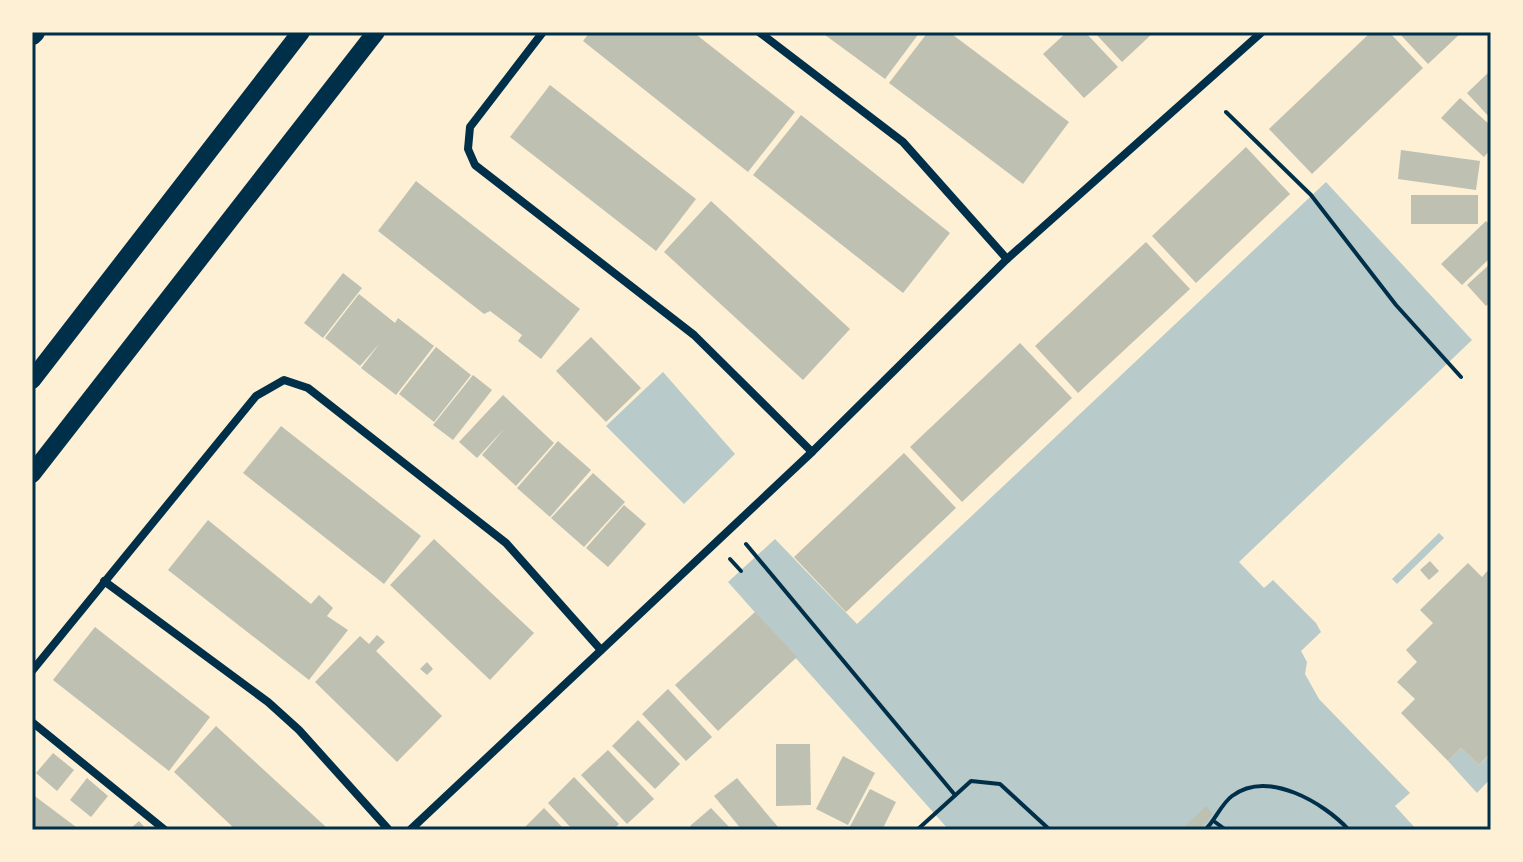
<svg xmlns="http://www.w3.org/2000/svg" width="1523" height="862" font-family="'Source Sans 3',sans-serif">
<style>
.green{fill:#b9caca}
.building{fill:#bec0b2}
.lines{fill:none;stroke-linecap:round;stroke-linejoin:round}
.path{stroke:#003049;stroke-width:4}
.minor{stroke:#003049;stroke-width:8}
.primary{stroke:#003049;stroke-width:18}
.motorway{stroke:#003049;stroke-width:22}
.neatline{fill:none;stroke:#003049;stroke-width:3}
</style>
<rect width="100%" height="100%" fill="#fdf0d5"/>
<g class="green">
<path d="M1326 182 1472 340 1239 562 1264 588 1273 580 1316 623 1321 632 1301 651 1307 662 1305 674 1319 699 1410 793 1395 806 1417 830H949L728 582 775 539 857 624Z"/>
<path d="M663 372 735 454 684 504 606 426Z"/>
<path d="M1439 533 1444 538 1397 584 1392 579Z"/>
<path d="M1461 748 1479 765 1491 754V778L1477 793 1448 761Z"/>
</g>
<g class="building">
<path d="M590 32H693L795 112 748 172 583 41Z"/>
<path d="M821 32H920L885 79Z"/>
<path d="M928 32H949L1069 122 1023 184 889 83Z"/>
<path d="M1067 32H1085L1118 67 1084 98 1043 54Z"/>
<path d="M1094 32H1154L1122 62Z"/>
<path d="M1371 32H1389L1423 68 1312 174 1269 129Z"/>
<path d="M1398 32H1462L1428 64Z"/>
<path d="M1488 73 1491 76V119L1467 93Z"/>
<path d="M550 85 696 199 656 251 510 137Z"/>
<path d="M1460 98 1491 126V149L1484 157 1441 118Z"/>
<path d="M801 115 950 233 903 293 753 175Z"/>
<path d="M1246 147 1290 194 1196 283 1152 236Z"/>
<path d="M1401 150 1480 161 1476 190 1398 179Z"/>
<path d="M416 181 580 309 541 359 518 341 522 335 490 311 484 314 378 231Z"/>
<rect x="1411" y="195" width="67" height="29"/>
<path d="M711 201 850 329 803 380 664 252Z"/>
<path d="M1486 221 1491 226V257L1462 285 1441 264Z"/>
<path d="M1146 242 1190 289 1078 393 1035 346Z"/>
<path d="M1491 263V302L1486 306 1467 285Z"/>
<path d="M343 273 362 288 323 338 304 323Z"/>
<path d="M359 294 395 323 398 318 434 346 396 395 361 368 380 343 360 366 325 338Z"/>
<path d="M591 337 641 388 606 422 556 371Z"/>
<path d="M1020 343 1072 398 962 502 910 447Z"/>
<path d="M436 347 471 375 434 422 399 394Z"/>
<path d="M473 375 492 390 453 440 433 425Z"/>
<path d="M503 395 554 443 516 486 482 455 505 428 477 458 459 442Z"/>
<path d="M281 426 421 536 384 584 243 473Z"/>
<path d="M558 441 591 470 550 517 517 488Z"/>
<path d="M904 453 956 508 846 612 794 557Z"/>
<path d="M593 473 625 502 584 547 551 518Z"/>
<path d="M624 505 646 524 608 567 586 548Z"/>
<path d="M208 520 311 604 319 595 333 608 327 616 348 630 309 680 168 570Z"/>
<path d="M434 539 534 633 490 680 390 585Z"/>
<path d="M1430 561 1439 571 1429 580 1420 570Z"/>
<path d="M1468 563 1482 577 1491 567V753L1479 765 1461 748 1448 761 1401 713 1415 699 1397 682 1417 662 1406 650 1433 623 1420 610Z"/>
<path d="M755 612 797 657 718 731 675 685Z"/>
<path d="M95 627 210 717 169 771 53 680Z"/>
<path d="M377 635 385 642 376 651 442 716 397 762 315 682 360 636 369 644Z"/>
<path d="M427 662 433 669 427 675 420 669Z"/>
<path d="M668 689 712 737 686 761 642 714Z"/>
<path d="M638 720 680 764 655 789 612 746Z"/>
<path d="M216 726 326 827 324 830H236L174 772Z"/>
<path d="M776 744H810L811 805 776 806Z"/>
<path d="M608 750 654 799 627 824 581 775Z"/>
<path d="M53 753 74 770 57 791 36 773Z"/>
<path d="M843 756 875 773 848 825 816 809Z"/>
<path d="M574 777 619 824 613 830H573L548 803Z"/>
<path d="M87 778 108 796 91 817 70 800Z"/>
<path d="M737 778 778 827 775 830H742L714 796Z"/>
<path d="M870 789 896 802 882 830H848Z"/>
<path d="M32 794 80 830H32Z"/>
<path d="M1206 806 1212 813 1208 821 1197 830H1181Z"/>
<path d="M544 808 565 830H522Z"/>
<path d="M711 808 732 830H694L690 826Z"/>
<path d="M139 821 147 830H129Z"/>
</g>
<g class="lines">
<g class="path">
<path d="M1226 112 1311 195 1396 305 1461 377"/>
<path d="M746 544 955 795"/>
<path d="M730 559 741 571"/>
<path d="M1215 822 1226 830"/>
<path d="M917 830 971 781 1000 784 1050 830"/>
<path d="M1205 830C1215 821 1221 804 1232 796 1268 769 1324 803 1349 830"/>
</g>
<g class="minor">
<path d="M543 32 470 127 468 149 475 165 694 335 812 452"/>
<path d="M759 32 903 142 1007 259"/>
<path d="M104 581 268 702 299 730 389 830"/>
<path d="M32 671 256 396 284 380 308 388 506 543 601 650"/>
<path d="M32 722 165 830"/>
<path d="M410 830 812 452 1007 259 1262 32"/>
</g>
<g class="primary">
<path d="M32 380 301 32"/>
<path d="M32 474 376 32"/>
</g>
<path class="motorway" d="M32 34 34 32"/>
</g>
<rect width="1523" height="862" fill="none" stroke="#fdf0d5" stroke-width="68"/>
<rect x="34" y="34" width="1455" height="794" class="neatline"/>
</svg>
